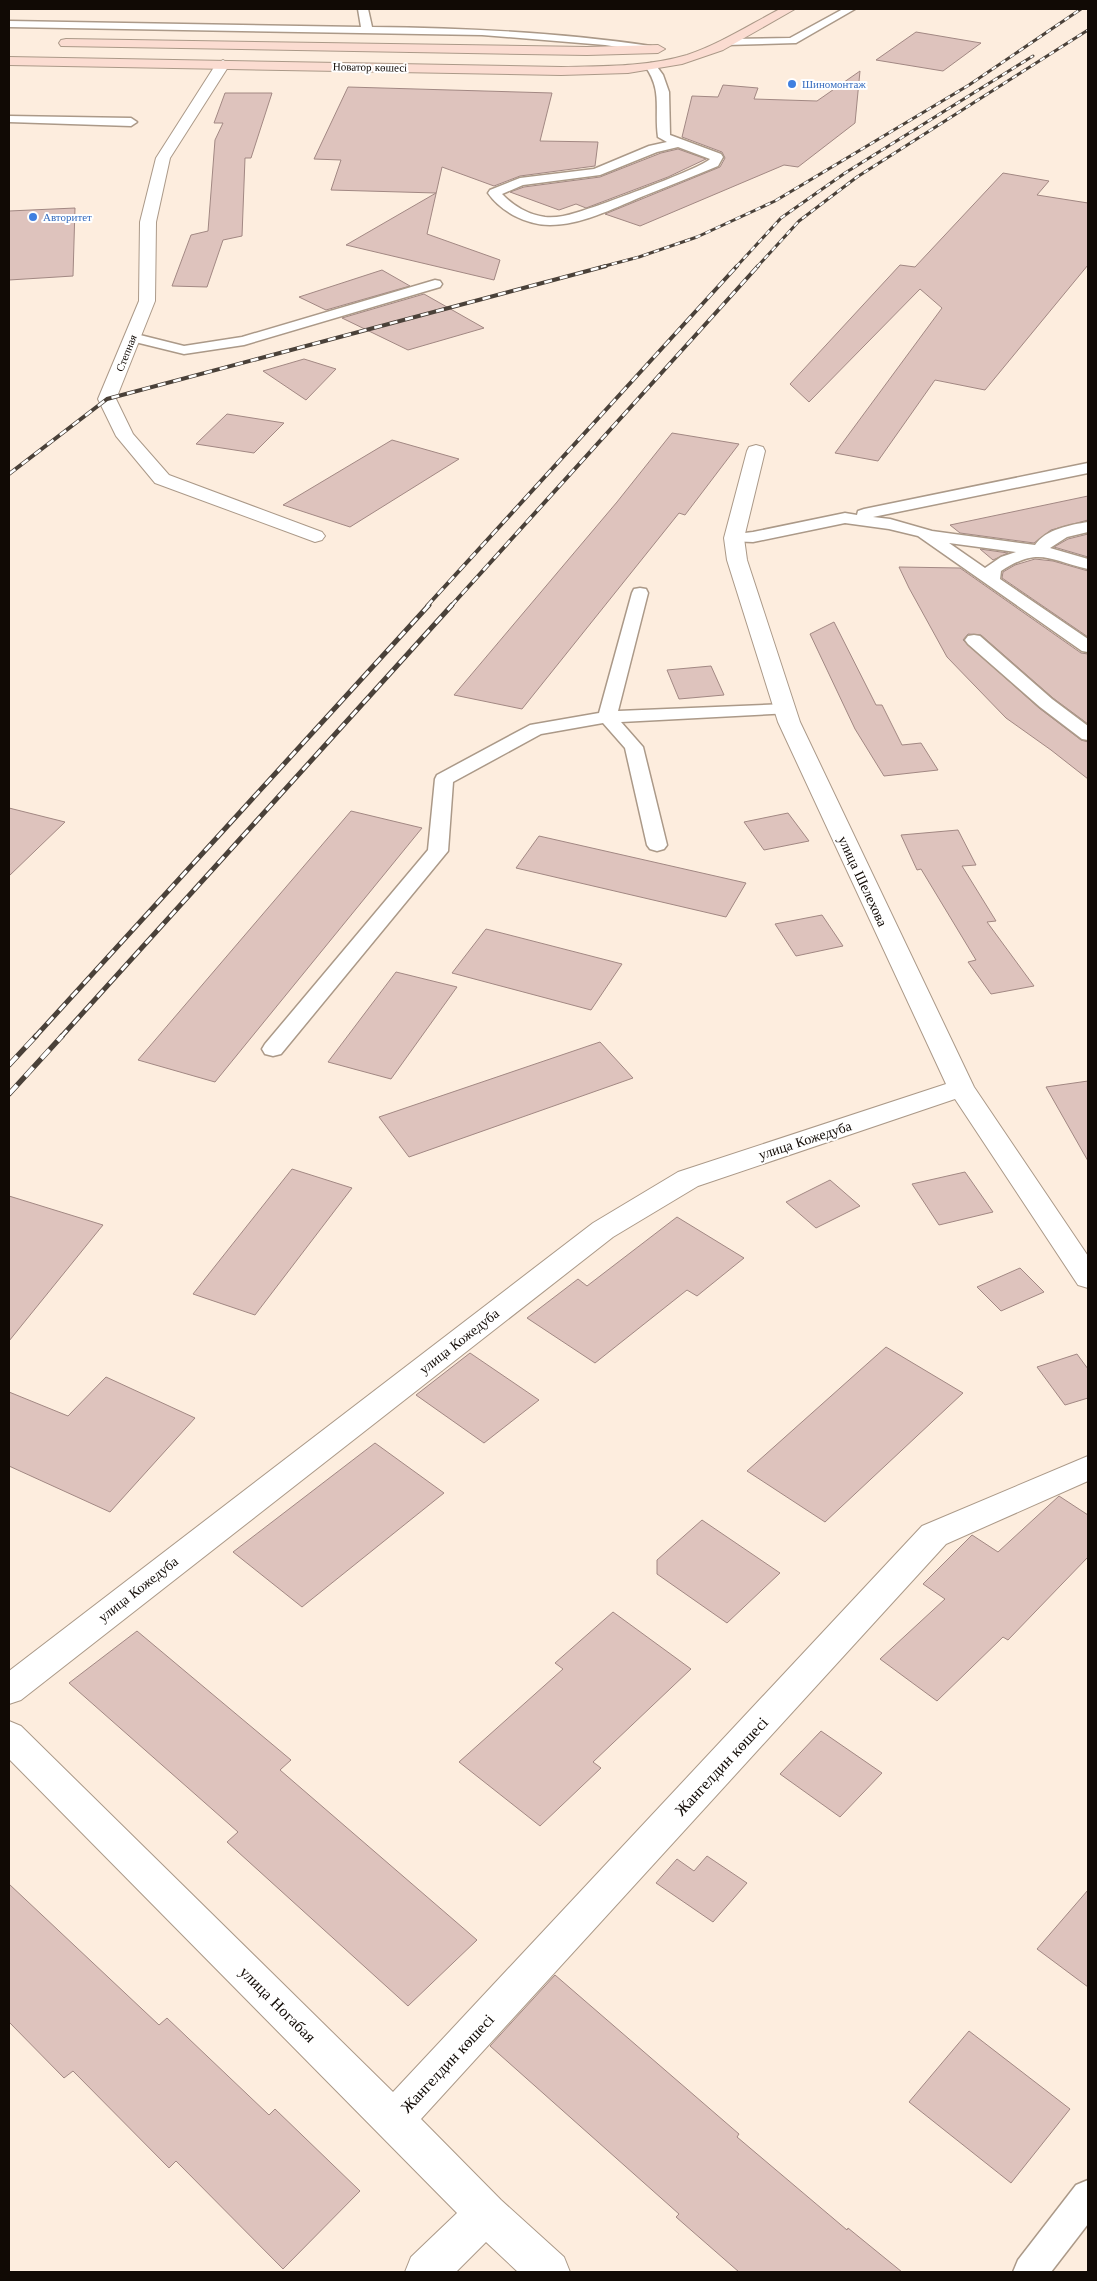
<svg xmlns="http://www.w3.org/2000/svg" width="1097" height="2281" font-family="'Libre Baskerville',serif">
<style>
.building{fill:#dec3bd;stroke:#a28883}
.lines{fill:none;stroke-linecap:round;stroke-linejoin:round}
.service-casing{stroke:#ab9988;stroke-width:3}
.minor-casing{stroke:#ab9988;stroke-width:2}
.secondary-casing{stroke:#ab9988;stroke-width:2}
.service{fill:#fff;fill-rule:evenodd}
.minor{fill:#fff;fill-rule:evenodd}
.secondary{fill:#fbdcd1;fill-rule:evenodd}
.rail-far3-casing{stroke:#4a4139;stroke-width:3}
.rail-far2-casing{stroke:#4a4139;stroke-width:4}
.rail-far1-casing{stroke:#4a4139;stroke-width:5}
.rail-casing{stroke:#4a4139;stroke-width:5.5}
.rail-far3{stroke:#fff;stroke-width:2;stroke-dasharray:5.5;stroke-linecap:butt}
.rail-far2{stroke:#fff;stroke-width:2.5;stroke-dasharray:8;stroke-linecap:butt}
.rail-far1{stroke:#fff;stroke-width:3;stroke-dasharray:9;stroke-linecap:butt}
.rail{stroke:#fff;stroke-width:4;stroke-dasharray:12;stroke-linecap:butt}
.shop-dot{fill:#3f7fe0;stroke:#fff;stroke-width:2}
.labels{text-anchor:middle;stroke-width:4;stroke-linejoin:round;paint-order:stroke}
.far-street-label{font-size:11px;fill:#110a05;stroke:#fff}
.far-shop-label{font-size:11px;fill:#366cbe;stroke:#fff;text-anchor:start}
.street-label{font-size:14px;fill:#110a05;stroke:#fff}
.near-street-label{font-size:16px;fill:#110a05;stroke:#fff}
</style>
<rect width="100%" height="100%" fill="#fdedde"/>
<g class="building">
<path d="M916 32 981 43 943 71 876 60Z"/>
<path d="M860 71 855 123 798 167 784 165 640 226 605 214 720 167 725 158 722 152 682 137 692 96 718 97 723 85 758 88 754 99 817 101Z"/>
<path d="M348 87 552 93 540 141 598 142 595 166 520 176 494 186 442 167 427 234 500 260 494 280 346 245 436 193 331 190 341 160 314 159Z"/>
<path d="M225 93H272L251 158H245L242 236 223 240 207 287 172 286 191 235 208 231 215 140 223 123H214Z"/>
<path d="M678 149 706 159 668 177 586 208 576 204 559 210 510 192 524 187 600 177 661 153Z"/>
<path d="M1003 173 1049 181 1037 195 1088 203V265L985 390 935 380 878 461 835 453 942 308 920 289 809 402 790 384 900 265 915 267Z"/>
<path d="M75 208 73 276 9 280V211Z"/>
<path d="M382 270 410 286 326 310 299 297Z"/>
<path d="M424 294 484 328 408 350 342 318Z"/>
<path d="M304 359 336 369 306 400 263 371Z"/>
<path d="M227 414 284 423 254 453 196 444Z"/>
<path d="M672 433 739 444 685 515 679 513 522 709 454 695 617 502Z"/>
<path d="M392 440 459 459 350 527 283 505Z"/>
<path d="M1088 496V520L1051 530 1034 543 960 533 950 525Z"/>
<path d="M1088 534V557L1054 547 1068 539Z"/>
<path d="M980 549 1008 553 993 560Z"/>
<path d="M1035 559 1053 561 1088 571V637L1002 578 1003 572 1015 565Z"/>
<path d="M899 567 960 568 1081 653 1088 654V724L1053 698 981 635 968 634 963 640 1039 708 1081 740 1088 742V779L1051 750 1006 718 947 657 909 588Z"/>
<path d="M834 622 876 705H882L902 745 921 743 938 770 884 776 855 729 810 634Z"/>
<path d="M711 666 724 695 679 699 667 670Z"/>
<path d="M9 808 65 822 9 876Z"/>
<path d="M351 811 422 828 215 1082 138 1060Z"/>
<path d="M788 813 809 841 764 850 744 822Z"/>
<path d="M958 830 976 865 962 866 996 921 987 922 1034 986 991 994 968 962 976 960 921 869 917 870 901 835Z"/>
<path d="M539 836 746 883 726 917 516 868Z"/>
<path d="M822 915 843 946 796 956 775 924Z"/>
<path d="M486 929 622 964 591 1010 452 973Z"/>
<path d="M396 972 457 987 391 1079 328 1062Z"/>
<path d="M600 1042 633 1078 409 1157 379 1117Z"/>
<path d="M1088 1081V1161L1046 1087Z"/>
<path d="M292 1169 352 1188 255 1315 193 1294Z"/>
<path d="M965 1172 993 1212 939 1225 912 1184Z"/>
<path d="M830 1180 860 1206 816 1228 786 1202Z"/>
<path d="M9 1196 103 1225 9 1341Z"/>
<path d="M677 1217 744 1258 697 1296 687 1290 595 1363 527 1318 578 1279 587 1286Z"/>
<path d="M1020 1268 1044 1292 1001 1311 977 1287Z"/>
<path d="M886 1347 963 1393 825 1522 747 1471Z"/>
<path d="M470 1353 539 1400 484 1443 416 1395Z"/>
<path d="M1077 1354 1088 1369V1398L1065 1405 1037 1367Z"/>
<path d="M106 1377 195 1418 110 1512 9 1466V1392L68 1416Z"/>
<path d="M375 1443 444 1493 302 1607 233 1552Z"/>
<path d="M1059 1496 1088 1515V1557L1008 1640 1003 1637 937 1701 880 1659 945 1599 923 1584 972 1535 998 1552Z"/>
<path d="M702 1520 780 1573 727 1623 657 1574V1560Z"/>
<path d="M613 1612 691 1669 593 1762 601 1768 540 1826 459 1762 563 1669 555 1663Z"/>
<path d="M137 1631 291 1760 280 1770 477 1940 408 2006 227 1842 238 1832 69 1683Z"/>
<path d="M821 1731 882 1773 840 1817 780 1774Z"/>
<path d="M707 1856 747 1883 713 1922 656 1883 677 1859 694 1871Z"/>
<path d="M9 1884 159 2025 167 2018 269 2115 275 2109 360 2191 283 2269 176 2161 169 2168 73 2071 64 2078 9 2022Z"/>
<path d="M1088 1890V1987L1037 1949Z"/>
<path d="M555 1975 739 2134 737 2137 847 2230 848 2228 902 2272H739L676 2217 679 2214 490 2046Z"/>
<path d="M969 2031 1070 2109 1011 2183 909 2102Z"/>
</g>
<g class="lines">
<g class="service-casing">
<g id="service">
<path d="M358 9H368L372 27C465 28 558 32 651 46L656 49 651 52 605 45 482 35 9 27V21L361 27Z"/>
<path d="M843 9H855L796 43 726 45 721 42 726 39 790 38Z"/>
<path d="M651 63 655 64 663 75 669 92 670 135 721 154 723 157 718 166C693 176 667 187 641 197 612 209 581 225 550 225 527 225 501 212 488 193L490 190 520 178 594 169 649 146 667 142 658 137C654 109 663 91 645 66ZM678 147 710 159C702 168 594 208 575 213 566 216 555 218 545 217 529 215 513 206 502 194L523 185 600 175 657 152Z"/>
<path d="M9 116 131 118 137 122 131 126 9 122Z"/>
<path d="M435 280 440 281 442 284 440 287 244 345 184 354 127 340 125 337 132 333 184 346 242 337Z"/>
<path d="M1088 463V473L873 517 890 519 932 531 1035 545C1046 529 1070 525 1088 522V532L1067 537 1050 548 1088 559V569C1049 560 1039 546 1001 571L1000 579 1088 639V652L1082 651 918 536 889 529 845 523 753 542 728 541 726 538 728 535 753 532 845 513 857 515 858 511 864 509ZM949 543 1016 552 1001 557 985 568Z"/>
<path d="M640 588 646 589 648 593 618 711 785 704 791 705 794 709 791 713 621 722 643 747 667 845 664 849 657 851 650 849 647 845 625 748 603 723 541 734 453 782 448 851 281 1054 273 1056 265 1054 262 1049 265 1044 428 850 435 779 437 775 530 725 599 713 632 593 634 589Z"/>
<path d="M974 635 980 636 1052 699 1088 726V740L1082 739 1040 707 968 644 965 640 968 636Z"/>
<path d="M1088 2180V2224L1051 2272H1013L1018 2260 1076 2185Z"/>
</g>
</g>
<g class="minor-casing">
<g id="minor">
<path d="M223 60 230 64 170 158 156 222 155 301 116 399 133 434 169 475 322 532 325 536 322 540 315 542 155 483 116 436 98 399 139 301 140 222 156 158 216 64Z"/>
<path d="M756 445 763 447 765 451 744 538 747 560 800 722 974 1087 1088 1256V1288L1078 1285 955 1099 698 1186 613 1237 21 1700 9 1704V1671L593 1223 678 1172 946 1084 778 722 727 560 724 538 747 451 749 447Z"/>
<path d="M1088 1456V1481L946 1544 421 2119 501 2200 564 2257 570 2272H518L486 2242 456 2272H405L411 2257 457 2213 9 1759V1721L21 1726 393 2092 922 1526Z"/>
</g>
</g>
<g class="secondary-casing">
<g id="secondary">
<path d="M780 9H795L723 50 682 64 628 73 561 75 9 65V57L561 67C603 66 646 67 687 55 720 44 749 25 780 9Z"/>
<path d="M66 39 587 47 658 45 665 49 658 53 587 55 61 46 59 43 61 40Z"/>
</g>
</g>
<use href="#service" class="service"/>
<use href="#minor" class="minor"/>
<use href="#secondary" class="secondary"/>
<g class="rail-far3-casing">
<g id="rail-far3">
<path d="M601 267 639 257 697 237 775 201 969 85 1081 9"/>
<path d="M736 267 781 218 845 173 1033 56"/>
<path d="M757 267 799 221 857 177 1088 30"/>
</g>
</g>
<g class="rail-far2-casing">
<g id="rail-far2">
<path d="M9 474 107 399 606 266"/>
<path d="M427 606 737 266"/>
<path d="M451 606 758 266"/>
</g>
</g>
<g class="rail-far1-casing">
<g id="rail-far1">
<path d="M35 1037 429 605"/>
<path d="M61 1037 452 605"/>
</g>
</g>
<g class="rail-casing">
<g id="rail">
<path d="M9 1065 36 1036"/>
<path d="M9 1094 62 1036"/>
</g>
</g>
<use href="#rail-far3" class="rail-far3"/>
<use href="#rail-far2" class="rail-far2"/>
<use href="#rail-far1" class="rail-far1"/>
<use href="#rail" class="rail"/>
</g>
<g class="shop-dot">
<circle cx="792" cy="84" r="5"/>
<circle cx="33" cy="217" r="5"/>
</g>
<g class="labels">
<g class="far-street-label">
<text transform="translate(370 67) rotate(1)" y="4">Новатор көшесі</text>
<text transform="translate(126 353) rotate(-68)" y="4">Степная</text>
</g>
<g class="far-shop-label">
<text x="802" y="88">Шиномонтаж</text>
<text x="43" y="221">Авторитет</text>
</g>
<g class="street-label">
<text transform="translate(863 881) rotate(65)" y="5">улица Шелехова</text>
<text transform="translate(805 1140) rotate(-18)" y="5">улица Кожедуба</text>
<text transform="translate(459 1341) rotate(-38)" y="5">улица Кожедуба</text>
<text transform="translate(138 1589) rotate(-38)" y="5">улица Кожедуба</text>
</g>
<g class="near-street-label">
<text transform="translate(721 1766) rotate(-47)" y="6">Жангелдин көшесі</text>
<text transform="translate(278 2004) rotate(45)" y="6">улица Ногабая</text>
<text transform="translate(447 2063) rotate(-47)" y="6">Жангелдин көшесі</text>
</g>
</g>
<rect width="1097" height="2281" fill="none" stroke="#110a05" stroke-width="20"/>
</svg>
